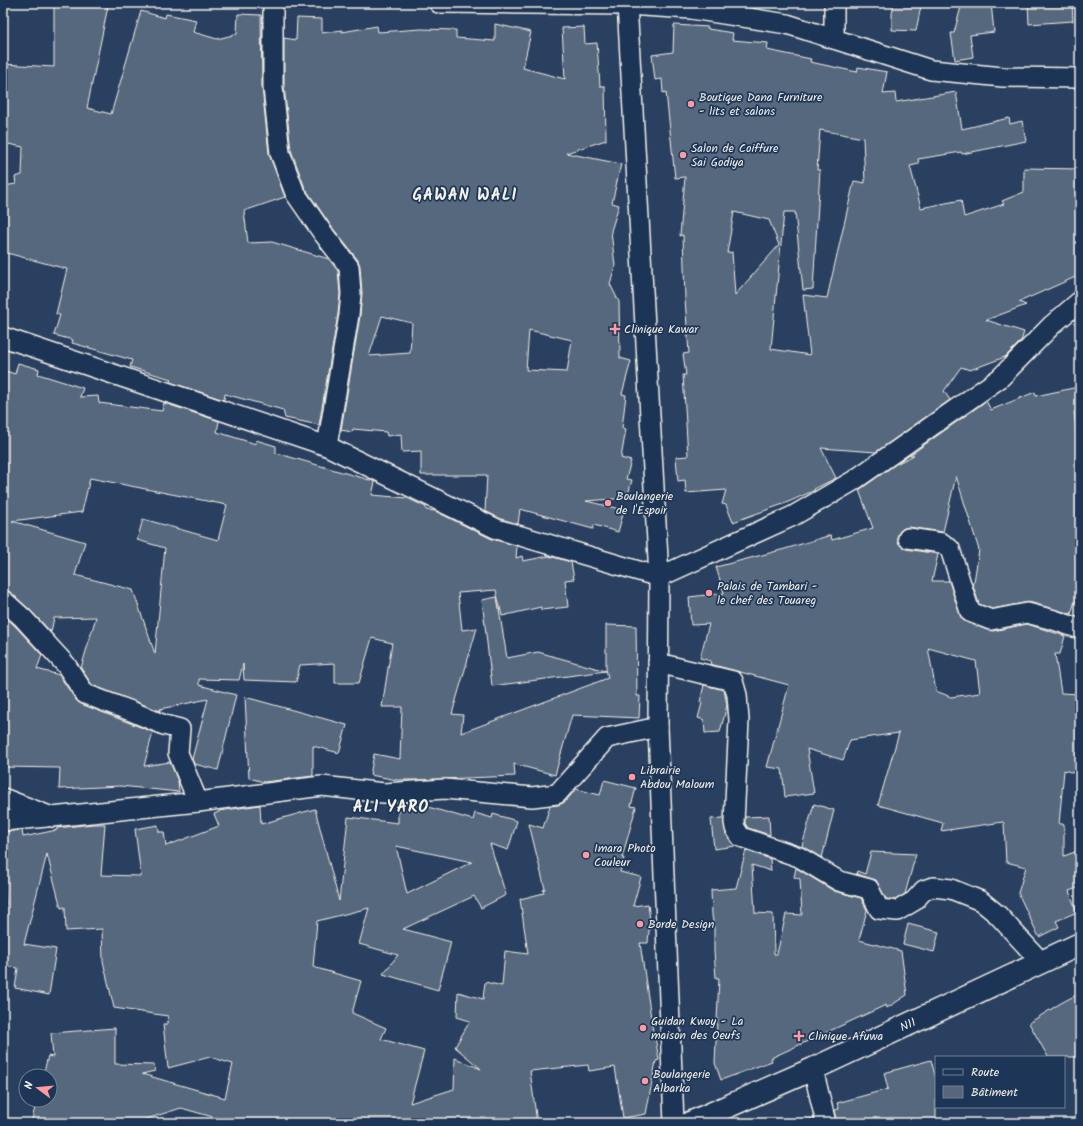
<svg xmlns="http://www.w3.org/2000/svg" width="1083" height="1126" font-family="Kalam,sans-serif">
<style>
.building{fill:#56677d;stroke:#f4f1e8;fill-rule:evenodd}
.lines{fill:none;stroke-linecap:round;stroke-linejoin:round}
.minor-casing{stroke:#f4f1e8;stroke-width:22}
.primary-casing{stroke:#f4f1e8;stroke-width:25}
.minor{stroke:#1d3557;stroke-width:19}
.primary{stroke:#1d3557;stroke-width:22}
.poi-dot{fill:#ff9aa2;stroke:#1d3557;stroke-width:1.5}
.labels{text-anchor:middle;stroke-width:3.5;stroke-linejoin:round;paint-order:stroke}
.poi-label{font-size:12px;fill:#f4f1e8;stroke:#1d3557;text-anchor:start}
.street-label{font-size:12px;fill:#f4f1e8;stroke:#1d3557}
.district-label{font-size:16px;font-weight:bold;letter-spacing:1px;fill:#f4f1e8;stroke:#1d3557}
</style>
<rect width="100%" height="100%" fill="#2a4060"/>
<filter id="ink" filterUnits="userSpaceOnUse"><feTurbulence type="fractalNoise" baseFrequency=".025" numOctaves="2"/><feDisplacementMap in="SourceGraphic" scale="8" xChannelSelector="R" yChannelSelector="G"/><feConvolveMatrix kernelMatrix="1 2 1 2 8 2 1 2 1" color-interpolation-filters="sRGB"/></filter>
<g filter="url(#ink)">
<g class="building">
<path d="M54 3H93L108 6 87 108 111 114 141 11 165 18 166 14 196 20 193 32 217 39 237 34 238 14 261 15 262 87 269 154 285 197 244 211 248 243 272 242 329 259 338 271 340 294 338 314 319 425 285 418 283 410 225 394 224 400 170 382 171 379 130 367 132 360 72 343 73 340 54 335 60 315 56 314 67 269 3 252V186L16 184 15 177 22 175 23 147 3 143V64L54 67Z"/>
<path d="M894 3H907L921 6 916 31 892 30V14Z"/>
<path d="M962 3H991L994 32 970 35 973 57 955 60 951 33H954Z"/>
<path d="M1028 3H1072L1073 21 1029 24Z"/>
<path d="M297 18 322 19V33L342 30V32L377 26 378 32 421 29 456 30V38L495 41V24L531 32 523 68 565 79 562 28 584 27 585 44 597 43 600 86H605L606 140 566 153 621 164 612 203 619 205 611 231 615 266 610 284 619 302 620 358 631 361 622 394 626 395 622 428 626 429 621 458 631 461 626 479 632 480 627 498 586 501 624 510 618 532 594 525 593 529 520 509 518 524 501 519 485 511 487 475H421V451L402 452 401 434 387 436 386 432 353 429 352 432 341 430 360 316 362 293 360 266 358 260 331 226 305 188 291 150 284 86V38L296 40ZM382 316 412 323 410 353 369 356ZM529 330 572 340 567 372 526 370Z"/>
<path d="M674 25 708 27V29L733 33 732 40 768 43 767 50 811 59 810 62 857 72 858 67 887 72 883 94 895 93 896 102 956 92 962 129 1009 118 1010 124 1022 121 1026 141 962 154 961 152 918 159 919 164 910 166 921 208 961 200 964 217 1004 204 1002 201 1024 192V168L1080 169V275L1019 302 1026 305 986 320 1024 332 1021 341 1005 357 970 370 961 367 944 391 950 400 876 452 821 448 836 478 814 489 815 490 786 503 733 522 726 505 722 504 726 490 686 493 685 480 678 481 676 457 688 456 683 375H686L683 354 689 353 685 299 683 235 680 236 685 177 675 178 666 92 663 93 662 79 655 80 652 55 673 52ZM820 130 863 138 865 183 854 181 827 298 803 295 810 355 771 349 784 212H795L803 290 813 289 820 170H817ZM734 212 769 220 779 245 735 295 732 252 727 253Z"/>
<path d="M18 363 39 369 38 374 83 388 80 397 98 396 99 403 162 411 164 403 219 421 217 432 256 444V440L276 446V453L373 481 375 482 372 495 407 498 426 507V510L435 511 492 539 517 546 516 558 522 556 523 561 549 556 571 562 574 579 565 580 568 607 541 610V607L502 616 496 590 458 593 462 630 477 628 452 714 463 715 461 733 608 678 606 669V625L636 626 637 696H640L639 718 572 715 555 775 514 764 515 776 416 780H397L370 775 374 754 400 759 402 707H382L392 643 372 638 359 683H335V663L300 665 296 682 244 680 243 664 239 680 199 679V685L236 695 218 770 194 764 192 759 208 699 160 709V711L92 685 81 668 96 617 54 618 51 632 31 611 10 592 3 589V370L15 374ZM90 478 227 505 218 540 143 519 137 540 165 548 155 654 133 590 75 575 85 542 12 521 82 512Z"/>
<path d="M1078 387 1080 411 1074 412 1078 446H1080V591L1079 602 1075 601 1071 614 1029 602 992 609 979 604 972 582H974L979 550 956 476 943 532 909 527 904 528 900 531 897 537 898 542 902 547 906 549 938 554 932 581H949L960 615 962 619 966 622 987 630 993 631 1027 624 1065 636 1060 654H1055L1061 693 1080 694V775L1064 770 1059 824H1064V856L1080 850V887L1069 891 1077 912 1056 921 1059 927 1039 937 1018 893 1026 867 1006 862 1004 823 1003 822 941 831 943 823 878 805 899 733 850 740 843 760 807 749 814 793 785 797 782 769 767 767 789 685 710 664 711 661 700 658 709 624 691 625 689 597 724 593 716 567 785 549 831 535 832 540 873 528 859 490 896 464 914 455H910L986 401 991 410 1035 392 1036 396ZM928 648 976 661 980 693 951 697 936 691Z"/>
<path d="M497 597 507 658 538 652 606 671 492 686 482 600Z"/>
<path d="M3 615 15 626 42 655 37 669 59 675 76 700 81 704 153 732 144 766 170 762 178 781 179 792 120 786 59 789 60 768 3 767Z"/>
<path d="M704 685 724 690 727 705 720 732 705 733 704 720 698 718 702 703 700 702Z"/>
<path d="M245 697 347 725 339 753 313 746V776L264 782 249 778Z"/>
<path d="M604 780 636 788 631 806 636 807 622 858H624L620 872 641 877 633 906 648 904 651 929 649 930 648 943H640L654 1038 655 1037 659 1060 656 1061 646 1114 623 1118 615 1067 589 1071 588 1065 530 1071 537 1123H220V1119L181 1108 134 1123H31L37 1100H50V1076H43L48 1056 53 1057 51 1033 115 1028V1064L154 1065 155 1071 142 1074 225 1098 233 1064 210 1057 168 1068 163 1024H167L168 1016 114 1008 103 961 102 929 66 931 65 907 61 908 47 854 24 944 56 949 49 995 15 988 18 968 3 966V914L6 904 3 871V832L22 830 23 837 57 830V828L93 824H105L101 875 141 876 135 829 158 825 159 832H164L166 846 219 826 214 814 219 812V811L260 805 261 824 315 809 339 901 348 817 398 823V803L411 802 473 820 475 813 492 818 493 814 517 821 508 850 490 844 506 895 481 908 474 896 403 929 451 942 438 990 383 974 398 955 359 944 369 908 317 921 313 967 361 981 352 1013 386 1028 381 1039 424 1051 410 1103 454 1089 455 1058 481 1069 455 1047 470 1021 457 1017 458 992 483 999 485 982 502 986 505 951 528 954 520 899 544 893 543 890 545 889 529 824 543 828 550 806 558 805 565 802 576 789 600 795ZM396 846 472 862 407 894Z"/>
<path d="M814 804 834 810 822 858 802 846Z"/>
<path d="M769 816 770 835 748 828 745 824V817Z"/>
<path d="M723 818 726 834 732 843 736 846 714 849 711 819Z"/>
<path d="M746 850 770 859 771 871 752 865 755 913 773 914 774 954H777L786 914 802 915 800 879 794 877 796 868 834 891 861 898 867 910 859 940 901 951 907 995 887 1008 886 1005 771 1058 772 1061 721 1080 715 1063 719 978H716L714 951V928L712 915 711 890 736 888Z"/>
<path d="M871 852 916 854 905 894 895 900 886 899 876 880 856 874 857 871 865 874Z"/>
<path d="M908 924 939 932 934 952 903 944Z"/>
<path d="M1080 993 1079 1057H1048L1029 1023 1061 1003Z"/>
<path d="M931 1060 936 1079V1123H837L834 1110 839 1109 837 1103 888 1089 884 1073Z"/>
<path d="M813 1118 815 1123H805V1121Z"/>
</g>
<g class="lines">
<g class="minor-casing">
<g id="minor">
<path d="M273 3V87L280 153 295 193 322 232 349 267 351 294 349 315 327 446"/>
<path d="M439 3 627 5 691 9 787 24 931 70 1003 77 1080 78"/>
<path d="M627 3 659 577 658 727 674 1123"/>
<path d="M834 3V39"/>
<path d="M3 337 327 446 497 529 659 577 793 516 853 481 1000 378 1052 325 1080 301"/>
<path d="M908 538 942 543 950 549 970 612 991 620 1027 613 1054 620 1080 629"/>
<path d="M3 600 23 618 66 665 85 694 131 711 164 725 180 729 178 753 198 802"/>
<path d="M658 663 733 681 737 695 739 720 734 822 735 828 741 837 799 857 839 881 869 889 879 909 897 911 914 901 924 890 933 887 951 889 981 901 998 915 1041 962"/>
<path d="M3 798 52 817 198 802 322 786 384 793 445 789 532 797 557 794 607 738 658 727"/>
<path d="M3 821 47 817"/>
<path d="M813 1069 826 1123"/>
</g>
</g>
<g class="primary-casing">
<g id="primary">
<path id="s1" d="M690 1123 813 1069 1080 944"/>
</g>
</g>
<use href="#minor" class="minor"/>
<use href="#primary" class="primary"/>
</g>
</g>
<g class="poi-dot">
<circle cx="691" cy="104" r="4"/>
<circle cx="683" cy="155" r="4"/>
<path d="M613 323h4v4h4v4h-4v4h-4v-4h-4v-4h4z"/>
<circle cx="608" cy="503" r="4"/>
<circle cx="709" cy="593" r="4"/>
<circle cx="632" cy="777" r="4"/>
<circle cx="586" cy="855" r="4"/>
<circle cx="640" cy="924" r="4"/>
<circle cx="643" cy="1028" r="4"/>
<path d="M797 1030h4v4h4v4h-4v4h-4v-4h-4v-4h4z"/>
<circle cx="645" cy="1081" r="4"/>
</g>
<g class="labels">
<g class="poi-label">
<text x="699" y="101">Boutique Dana Furniture<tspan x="699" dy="14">- lits et salons</tspan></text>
<text x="691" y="152">Salon de Coiffure<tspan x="691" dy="14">Sai Godiya</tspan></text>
<text x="624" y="333">Clinique Kawar</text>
<text x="616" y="500">Boulangerie<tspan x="616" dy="14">de l'Espoir</tspan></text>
<text x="717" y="590">Palais de Tambari -<tspan x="717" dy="14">le chef des Touareg</tspan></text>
<text x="640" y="774">Librairie<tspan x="640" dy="14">Abdou Maloum</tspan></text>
<text x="594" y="852">Imara Photo<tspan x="594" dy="14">Couleur</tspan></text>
<text x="648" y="928">Borde Design</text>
<text x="651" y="1025">Guidan Kwoy - La<tspan x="651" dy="14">maison des Oeufs</tspan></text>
<text x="808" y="1040">Clinique Afuwa</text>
<text x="653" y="1078">Boulangerie<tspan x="653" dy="14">Albarka</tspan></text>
</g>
<g class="street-label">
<text dy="4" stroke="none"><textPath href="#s1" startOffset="239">N11</textPath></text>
</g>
<g class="district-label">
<text x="465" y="200">GAWAN WALI</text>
<text x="391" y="812">ALI YARO</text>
</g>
</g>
<rect width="1083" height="1126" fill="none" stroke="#1d3557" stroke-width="16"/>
<rect x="8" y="8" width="1067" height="1110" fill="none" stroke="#f4f1e8" stroke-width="1.5" filter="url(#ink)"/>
<rect x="935" y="1056" width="130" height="52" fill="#1d3557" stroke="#738091"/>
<rect x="943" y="1069" width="20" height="6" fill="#1d3557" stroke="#738091"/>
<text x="971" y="1076" font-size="12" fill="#f4f1e8">Route</text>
<rect x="943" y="1086" width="20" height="12" fill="#56677d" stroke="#738091"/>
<text x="971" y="1096" font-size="12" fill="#f4f1e8">Bâtiment</text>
<g transform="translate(38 1088) rotate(286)"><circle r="19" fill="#1d3557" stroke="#738091"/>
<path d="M0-3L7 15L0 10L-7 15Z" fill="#ff9aa2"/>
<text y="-6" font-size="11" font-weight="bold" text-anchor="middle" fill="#f4f1e8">N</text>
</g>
</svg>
